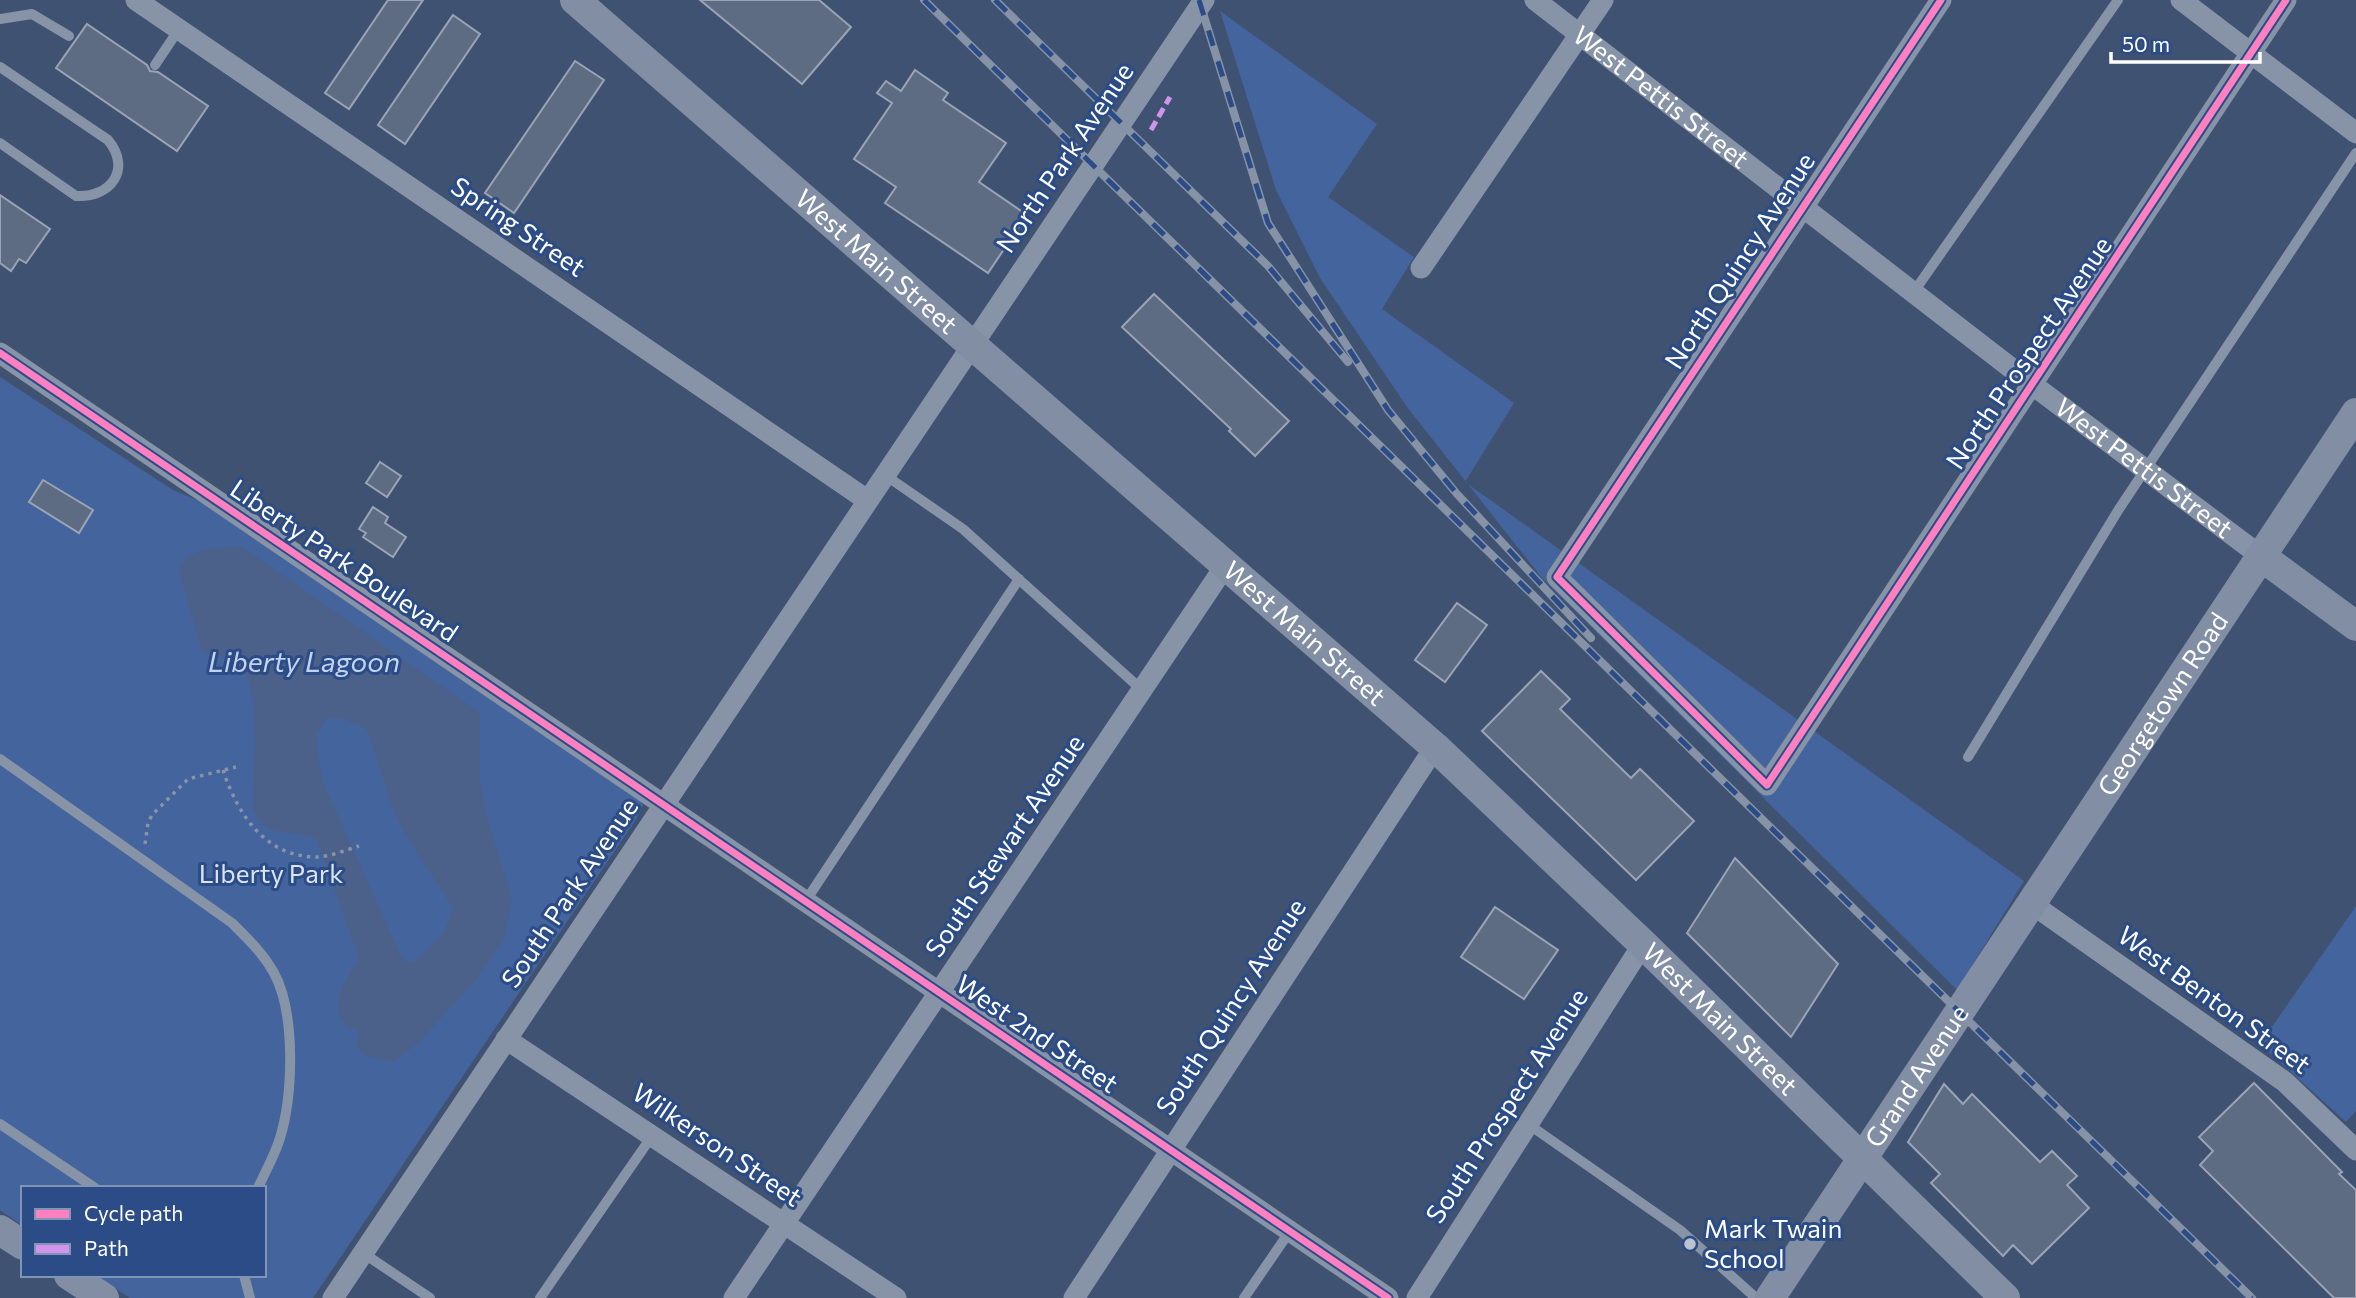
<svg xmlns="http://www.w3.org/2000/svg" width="2356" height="1298" font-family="Commissioner,sans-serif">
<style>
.green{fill:#43649d}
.water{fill:#4c618a;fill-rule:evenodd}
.building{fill:#5d6b83;stroke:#9aa4b5;stroke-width:2}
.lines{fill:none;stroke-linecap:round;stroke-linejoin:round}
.path{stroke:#8793a7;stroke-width:3.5;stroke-dasharray:3.5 5;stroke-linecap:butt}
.lane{stroke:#8793a7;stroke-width:10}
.street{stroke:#8793a7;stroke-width:21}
.secondary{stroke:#818ea3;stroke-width:30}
.rail-casing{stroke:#8692a6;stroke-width:8}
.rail{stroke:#2b4c86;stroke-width:5;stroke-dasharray:16;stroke-linecap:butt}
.quiet{stroke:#d193ec;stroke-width:5;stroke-dasharray:10 5;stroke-linecap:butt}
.cycleway-casing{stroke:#2b4c86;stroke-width:11}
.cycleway{stroke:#ff80c0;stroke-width:7}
.poi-dot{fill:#bcc2cd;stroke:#2b4c86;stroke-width:2.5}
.labels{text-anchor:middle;stroke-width:6;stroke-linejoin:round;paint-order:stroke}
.street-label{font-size:26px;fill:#fff;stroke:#2b4c86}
.park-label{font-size:26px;fill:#dae4f6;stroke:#2b4c86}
.poi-label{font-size:26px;fill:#fff;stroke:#2b4c86;text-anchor:start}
.water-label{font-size:28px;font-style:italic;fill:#c2d3ef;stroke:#2b4c86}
</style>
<rect width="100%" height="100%" fill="#405271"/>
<g class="green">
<path d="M1220 11 1377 124 1328 197 1414 257 1382 309 1514 403 1465 482 2024 881 1957 990 1542 578 1407 407 1320 278 1276 190Z"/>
<path d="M0 377 173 490 224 512 636 794 643 805 637 818 313 1298H130L95 1275H264V1188H23V1226L0 1210Z"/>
<path d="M2356 906V1111L2346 1122 2260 1044Z"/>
</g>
<path class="water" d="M241 546 480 713V782L486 814 512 901 503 940 477 979 418 1043 393 1062 364 1055 356 1046 360 1038 357 1029H349C325 1005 347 980 359 958L317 840C293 824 268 845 253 809 253 774 263 696 242 668 234 657 213 657 202 651L179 570C186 546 220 549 241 546ZM327 718H341L366 728C376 752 382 776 390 800 404 841 433 872 453 909L444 933 416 962H407L400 954 322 780 316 735Z"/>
<g class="building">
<path d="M388 0H423L349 109 325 93Z"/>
<path d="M700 0H819L851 27 802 84Z"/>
<path d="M453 15 480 34 405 144 378 125Z"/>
<path d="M87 24 147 65 150 71 158 72 208 106 177 151 56 68Z"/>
<path d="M575 61 604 80 514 213 485 193Z"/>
<path d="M915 70 948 93 943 100 1006 143 979 182 1027 215 988 273 885 203 896 187 854 159 892 103 877 93 886 81 901 91Z"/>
<path d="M0 195 50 229 26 263 19 259 11 271 0 263Z"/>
<path d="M1154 294 1289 421 1255 456 1229 431 1231 429 1122 327Z"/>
<path d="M380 462 401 476 387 497 366 483Z"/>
<path d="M43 480 93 510 79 533 29 502Z"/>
<path d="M373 507 388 517 385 523 406 537 393 557 363 537 366 533 359 529Z"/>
<path d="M1457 603 1487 625 1445 682 1415 660Z"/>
<path d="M1541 671 1570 699 1560 709 1631 778 1640 769 1694 821 1636 880 1482 731Z"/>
<path d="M1735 858 1838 964 1791 1037 1687 933Z"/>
<path d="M1495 907 1558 950 1524 999 1461 957Z"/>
<path d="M2254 1083 2342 1172 2339 1174 2356 1190V1298H2334L2200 1165 2213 1151 2199 1137Z"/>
<path d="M1944 1084 1963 1104 1972 1094 2040 1162 2052 1151 2077 1176 2067 1185 2089 1208 2032 1264 2013 1245 2003 1256 1931 1183 1940 1174 1908 1142Z"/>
</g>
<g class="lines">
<g class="path">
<path d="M223 770C237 813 265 857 316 857 329 857 346 850 359 846"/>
<path d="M145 844 148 823 152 815 188 779 236 767"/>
</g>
<g class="lane">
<path d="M0 19 32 14 69 36"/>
<path d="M155 65 179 29"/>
<path d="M0 67 108 140C132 169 111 198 76 196L0 143"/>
<path d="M1913 293 2118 0"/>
<path d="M885 475 963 529 1142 690"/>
<path d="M1968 757 2119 509 2356 153"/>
<path d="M0 759 232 923C248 939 263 953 274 973 296 1014 293 1095 280 1138 275 1155 265 1172 258 1188"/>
<path d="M805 902 1019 579"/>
<path d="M0 1124 95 1188"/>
<path d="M1528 1124 1680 1230 1756 1298"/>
<path d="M363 1253 430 1298"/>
<path d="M244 1275 250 1298"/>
<path d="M540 1298 652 1136"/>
<path d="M1244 1298 1290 1231"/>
</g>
<g class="street">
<path d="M136 0 867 500"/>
<path id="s1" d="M1535 0 2033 385 2262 557"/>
<path d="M1941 0 1557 577 1767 785 2286 0"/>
<path d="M2181 0 2356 133"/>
<path d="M1421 268 1603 0"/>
<path d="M0 353 1388 1298"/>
<path d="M2032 904 2285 1082 2356 1150"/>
<path d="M506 1039 896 1298"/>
<path d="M333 1298 1204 0"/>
<path d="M734 1298 1227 563"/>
<path d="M1074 1298 1435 747"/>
<path d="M1417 1298 1643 944"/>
</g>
<g class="secondary">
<path id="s2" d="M575 0 1435 747 1643 944 2005 1298"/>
<path d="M2262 557 2356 626"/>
<path d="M0 1230 23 1245"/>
<path d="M69 1275 104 1298"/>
<path id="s3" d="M1770 1298 2356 413"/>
</g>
<g class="rail-casing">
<g id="rail">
<path d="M924 0 2252 1298"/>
<path d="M995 0 1268 266 1348 362"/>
<path d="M1199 0 1268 223 1388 410 1457 494 1591 638"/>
</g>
</g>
<use href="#rail" class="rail"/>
<path class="quiet" d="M1151 130 1170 97"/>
<g class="cycleway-casing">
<g id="cycleway">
<path d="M1941 0 1557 577 1767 785 2286 0"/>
<path d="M0 353 1388 1298"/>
</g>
</g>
<use href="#cycleway" class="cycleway"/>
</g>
<circle class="poi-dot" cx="1690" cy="1244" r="7"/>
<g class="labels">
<g class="street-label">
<text dy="9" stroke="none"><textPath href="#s1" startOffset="159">West Pettis Street</textPath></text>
<text transform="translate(1065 158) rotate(-56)" y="9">North Park Avenue</text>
<text transform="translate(518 227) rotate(34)" y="9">Spring Street</text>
<text transform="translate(1740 261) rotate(-57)" y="9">North Quincy Avenue</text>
<text dy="9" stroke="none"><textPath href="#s2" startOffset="399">West Main Street</textPath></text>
<text transform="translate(2029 353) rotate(-56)" y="9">North Prospect Avenue</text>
<text dy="9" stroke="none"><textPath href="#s1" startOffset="768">West Pettis Street</textPath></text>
<text transform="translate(344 561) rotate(34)" y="9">Liberty Park Boulevard</text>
<text dy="9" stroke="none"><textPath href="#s2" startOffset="966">West Main Street</textPath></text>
<text dy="9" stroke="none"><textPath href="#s3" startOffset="712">Georgetown Road</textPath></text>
<text transform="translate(1005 846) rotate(-56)" y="9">South Stewart Avenue</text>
<text transform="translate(570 893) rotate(-56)" y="9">South Park Avenue</text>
<text transform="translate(2214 1000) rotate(36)" y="9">West Benton Street</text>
<text transform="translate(1231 1007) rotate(-57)" y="9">South Quincy Avenue</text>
<text dy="9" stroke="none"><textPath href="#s2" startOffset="1533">West Main Street</textPath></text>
<text transform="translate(1037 1034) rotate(34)" y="9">West 2nd Street</text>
<text dy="9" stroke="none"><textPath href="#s3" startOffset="266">Grand Avenue</textPath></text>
<text transform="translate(1507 1106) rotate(-57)" y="9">South Prospect Avenue</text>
<text transform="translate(717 1145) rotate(34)" y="9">Wilkerson Street</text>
</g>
<g class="park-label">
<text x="271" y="883">Liberty Park</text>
</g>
<g class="poi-label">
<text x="1704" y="1238">Mark Twain<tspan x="1704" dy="30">School</tspan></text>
</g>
<g class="water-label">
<text x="304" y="672">Liberty Lagoon</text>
</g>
</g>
<rect x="21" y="1186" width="245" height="91" fill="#2b4c86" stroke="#8094b6" stroke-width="2"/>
<rect x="35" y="1209" width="35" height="10" fill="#ff80c0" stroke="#8094b6" stroke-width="2"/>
<text x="84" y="1221" font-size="21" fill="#ffffff">Cycle path</text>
<rect x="35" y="1244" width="35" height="10" fill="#d193ec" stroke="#8094b6" stroke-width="2"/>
<text x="84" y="1256" font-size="21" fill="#ffffff">Path</text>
<path d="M2111 52v10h149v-10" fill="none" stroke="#ffffff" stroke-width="3.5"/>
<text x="2122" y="52" font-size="21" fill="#ffffff" stroke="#2b4c86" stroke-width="5" paint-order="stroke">50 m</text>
</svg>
